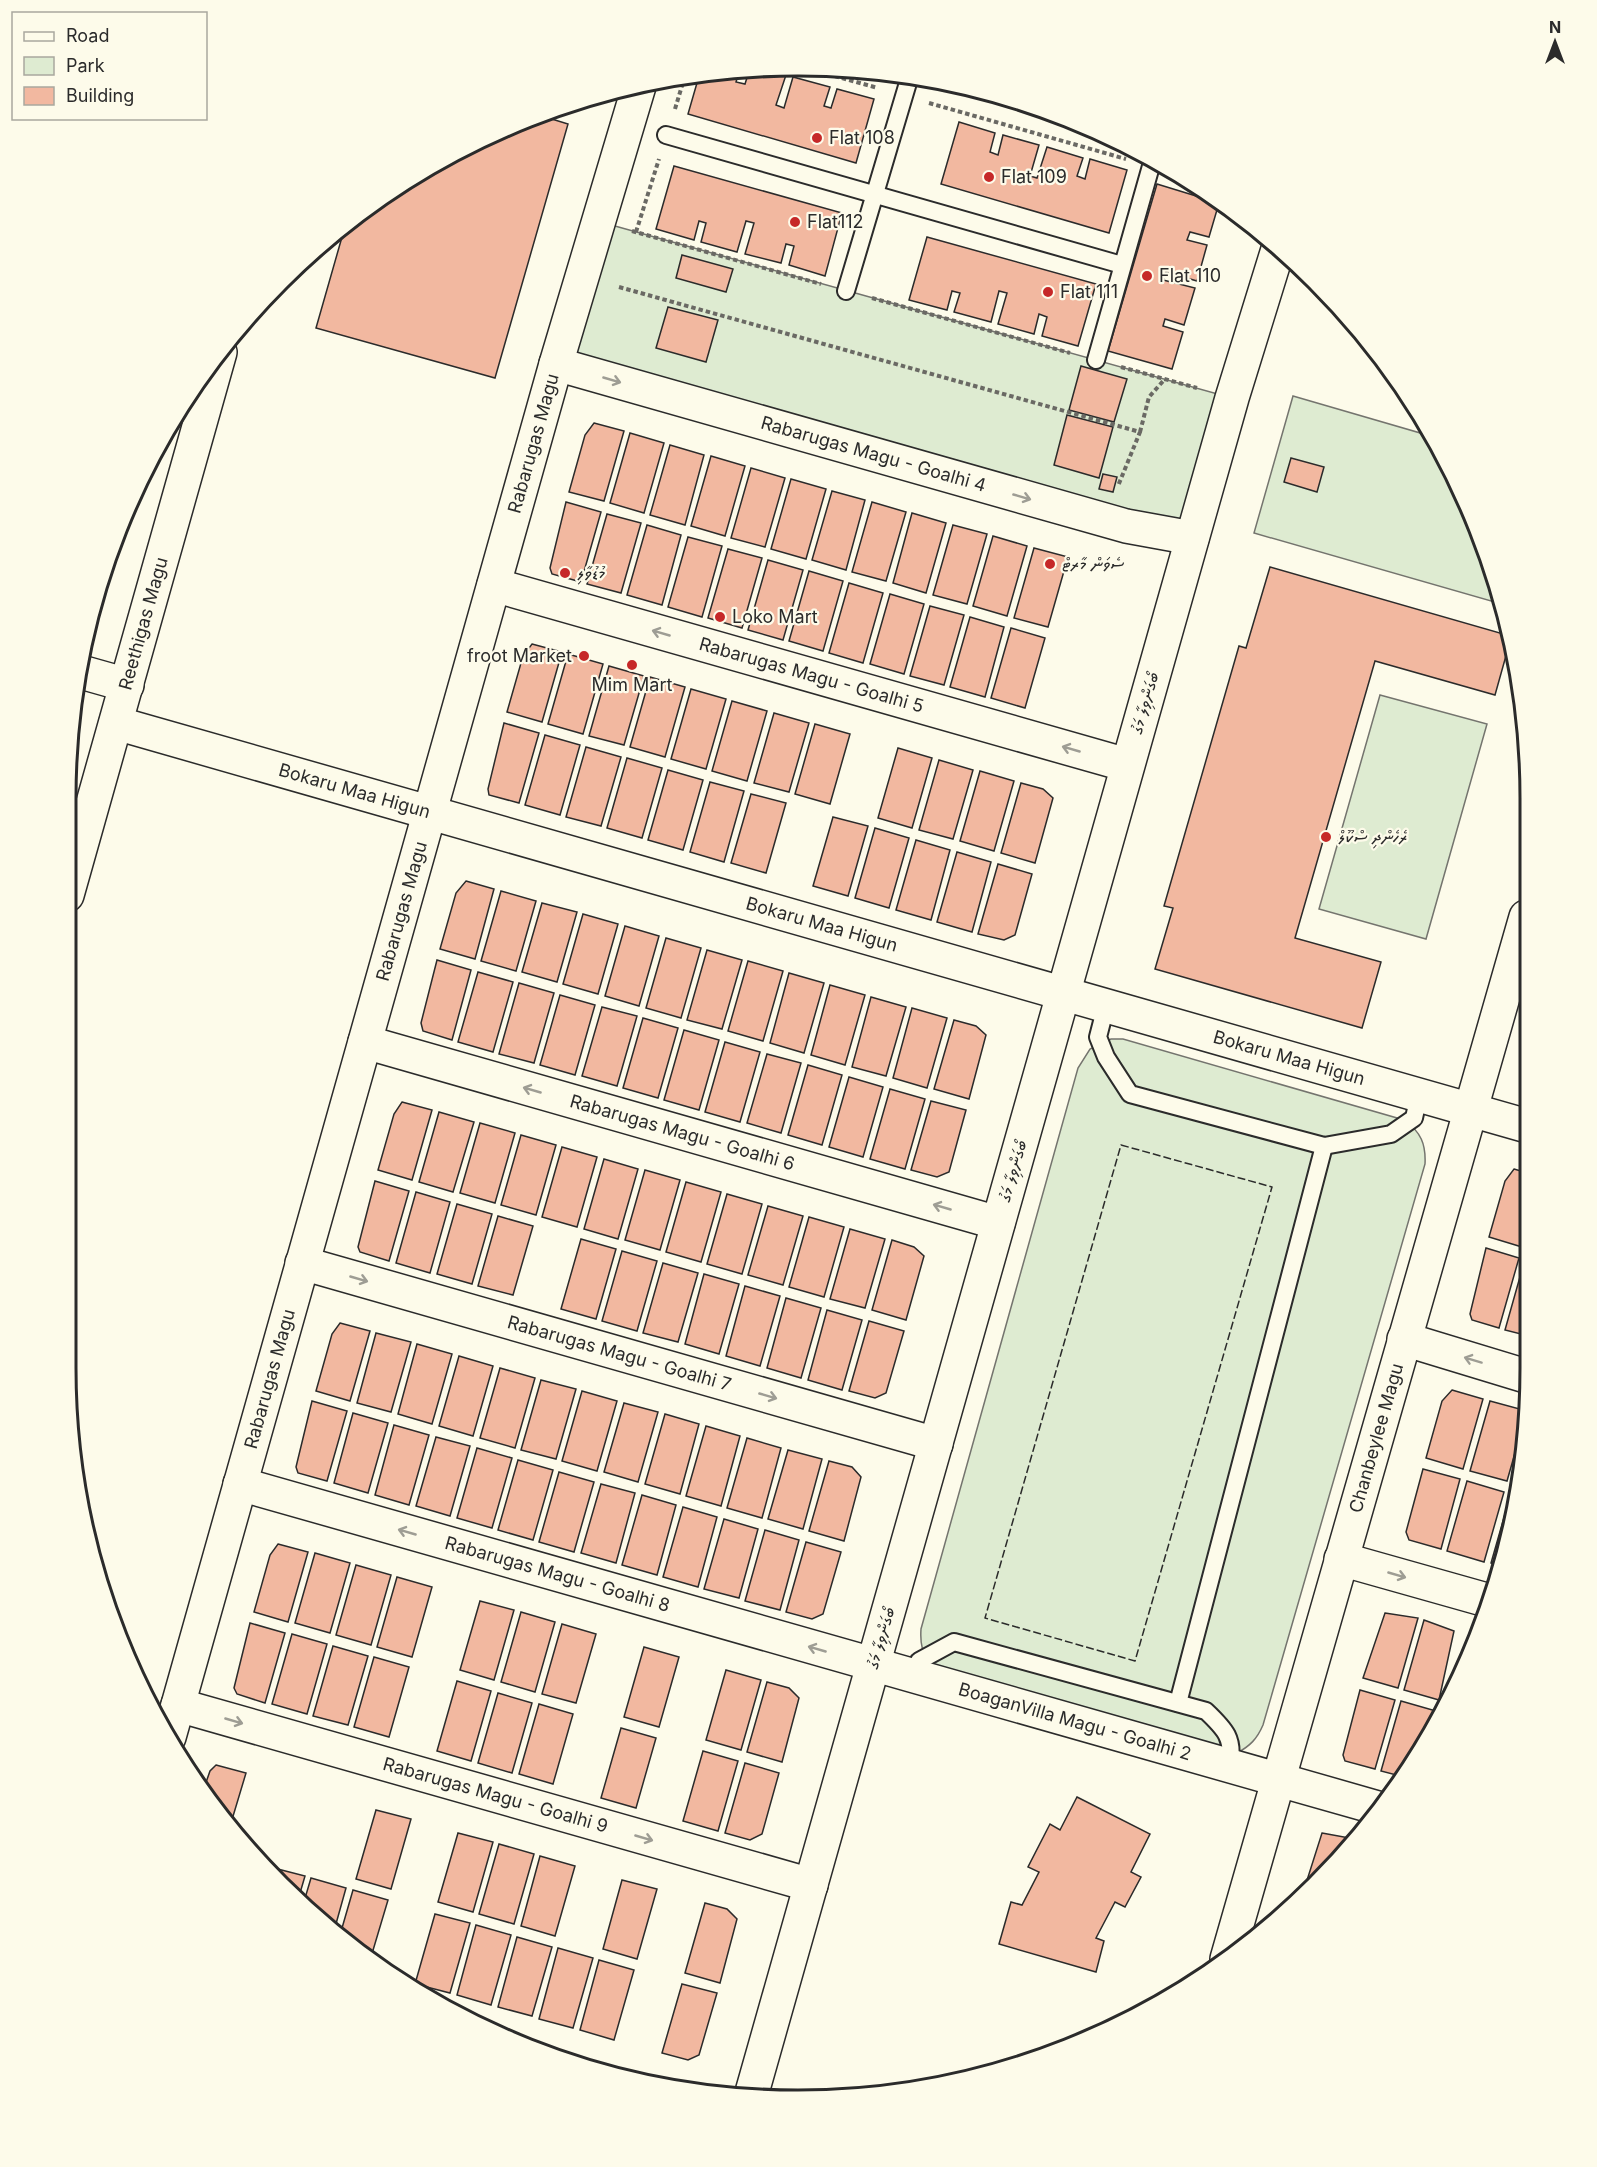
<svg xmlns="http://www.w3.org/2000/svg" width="1597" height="2167" font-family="Inter,'Noto Sans Thaana',sans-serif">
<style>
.green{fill:#deebd1;stroke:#74746e;stroke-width:1.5}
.building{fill:#f2b8a0;stroke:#2b2b2b;stroke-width:1.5}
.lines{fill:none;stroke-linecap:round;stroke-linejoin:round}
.lane-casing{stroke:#2b2b2b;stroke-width:20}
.street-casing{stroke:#2b2b2b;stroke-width:36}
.secondary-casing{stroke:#2b2b2b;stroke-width:36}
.path{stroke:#6a6964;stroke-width:4;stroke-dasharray:4.5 3;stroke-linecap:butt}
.lane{stroke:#fdfbea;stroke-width:16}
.street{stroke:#fdfbea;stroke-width:33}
.secondary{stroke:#fdfbea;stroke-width:33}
.fence{stroke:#2b2b2b;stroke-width:1.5;stroke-dasharray:8 3;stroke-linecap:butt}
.oneway{stroke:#9e9d94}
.poi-dot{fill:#c62828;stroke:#fdfbea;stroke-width:2}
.labels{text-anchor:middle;stroke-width:4.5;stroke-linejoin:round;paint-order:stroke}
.poi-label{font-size:18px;fill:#2b2b2b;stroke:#fdfbea;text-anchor:start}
.street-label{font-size:18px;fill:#2b2b2b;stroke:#fdfbea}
.rim{fill:none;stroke:#2b2b2b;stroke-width:3}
</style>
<rect width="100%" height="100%" fill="#fdfbea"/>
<g class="green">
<path d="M597 221 1232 398 1192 538 556 364Z"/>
<path d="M1293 396 1427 435 1475 518 1498 603 1254 533Z"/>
<path d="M1380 695 1487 724 1426 939 1319 909Z"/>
<path d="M1111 1039H1123L1404 1120C1421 1132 1426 1144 1425 1164L1263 1725C1257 1739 1250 1746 1237 1753L932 1666C922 1654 920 1644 921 1629L1078 1068 1090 1049Z"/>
</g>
<g class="building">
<path d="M750 68H763L786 75 776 105 784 108 793 77 830 87 824 106 831 108 837 89 874 99 856 163 688 114 699 76 740 69 736 82 745 84Z"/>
<path d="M542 116 568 124 495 378 316 328 346 223 474 142Z"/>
<path d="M959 122 995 133 990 152 998 155 1003 135 1039 145 1030 176 1037 178 1047 147 1083 158 1077 176 1085 179 1090 159 1127 170 1109 233 941 184Z"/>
<path d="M674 166 842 213 825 276 789 265 794 246 786 244 781 263 745 254 754 223 746 221 737 252 701 242 706 223 699 221 694 240 656 229Z"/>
<path d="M1157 184 1219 203 1209 237 1190 232 1187 240 1207 245 1197 281 1166 272 1163 280 1195 288 1184 325 1165 319 1163 326 1183 332 1172 369 1108 351Z"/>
<path d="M927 237 1096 284 1078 346 1042 336 1047 317 1039 314 1034 334 998 324 1007 293 999 291 991 322 954 312 960 293 952 291 947 310 909 300Z"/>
<path d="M682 255 733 269 726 292 676 278Z"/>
<path d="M668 307 718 320 706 362 656 348Z"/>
<path d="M1081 366 1127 379 1114 422 1069 410Z"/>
<path d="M1067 415 1113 427 1099 478 1054 465Z"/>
<path d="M594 423 624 431 604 501 569 492 585 435Z"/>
<path d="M630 433 664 443 644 513 610 503Z"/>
<path d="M670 445 704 455 685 525 650 515Z"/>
<path d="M711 456 745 466 725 536 691 526Z"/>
<path d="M1291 458 1324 467 1317 492 1284 482Z"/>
<path d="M751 468 785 478 765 547 731 538Z"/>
<path d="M1103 474 1117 477 1113 492 1099 489Z"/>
<path d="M791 479 826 489 806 559 771 549Z"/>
<path d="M832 491 865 500 846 570 812 560Z"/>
<path d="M566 502 601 512 581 582 552 574 550 568Z"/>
<path d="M872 502 906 512 886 581 852 572Z"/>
<path d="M912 513 946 523 926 593 893 583Z"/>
<path d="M607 514 641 523 621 593 587 584Z"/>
<path d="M647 525 681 535 662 605 627 595Z"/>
<path d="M953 525 987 534 967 604 933 595Z"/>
<path d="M993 536 1027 546 1007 616 973 606Z"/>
<path d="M688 537 722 546 702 617 668 607Z"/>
<path d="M1034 548 1068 557 1048 627 1014 618Z"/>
<path d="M728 549 762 558 742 628 708 618Z"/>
<path d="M768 560 803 570 783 640 748 630Z"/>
<path d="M1270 567 1507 635 1509 645 1495 695 1375 661 1295 938 1381 962 1362 1028 1155 969 1173 908 1164 906 1239 646 1246 648Z"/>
<path d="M809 571 843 581 823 651 789 641Z"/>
<path d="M849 583 883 593 863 663 829 653Z"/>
<path d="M890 594 924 604 904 674 870 664Z"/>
<path d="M930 606 964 615 944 685 910 676Z"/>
<path d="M970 617 1004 627 985 697 950 687Z"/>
<path d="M1011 628 1045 638 1025 708 991 698Z"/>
<path d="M532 644 562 652 542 722 507 712 523 656Z"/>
<path d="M568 654 603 664 583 734 548 724Z"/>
<path d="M609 666 644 676 624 745 589 736Z"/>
<path d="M650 677 685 687 665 757 630 747Z"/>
<path d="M691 689 726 699 706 769 671 759Z"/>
<path d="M732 701 767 711 747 781 712 771Z"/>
<path d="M774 713 809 723 789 792 754 783Z"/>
<path d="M504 723 539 733 519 803 489 795 488 789Z"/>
<path d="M815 724 850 734 830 804 795 794Z"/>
<path d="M545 735 580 745 560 815 525 805Z"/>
<path d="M586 747 621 757 601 826 566 817Z"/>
<path d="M898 748 932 758 912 828 878 818Z"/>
<path d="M627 758 662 768 642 838 607 828Z"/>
<path d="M939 760 973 770 953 839 919 830Z"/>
<path d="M668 770 703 780 683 850 648 840Z"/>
<path d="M980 771 1014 781 994 851 960 841Z"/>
<path d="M710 782 744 791 724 862 690 852Z"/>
<path d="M1021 783 1043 789 1053 798 1035 863 1001 853Z"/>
<path d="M751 794 786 803 766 873 731 863Z"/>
<path d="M833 817 868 826 848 896 813 886Z"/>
<path d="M875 828 909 838 889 908 855 898Z"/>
<path d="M916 840 950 850 931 920 896 910Z"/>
<path d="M957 852 991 862 972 932 937 922Z"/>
<path d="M998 864 1032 874 1015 935 1004 940 978 934Z"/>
<path d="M466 881 494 889 475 959 440 949 456 893Z"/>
<path d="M501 891 536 901 516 971 481 961Z"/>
<path d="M542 903 577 912 557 982 522 972Z"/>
<path d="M583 914 618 924 598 994 563 984Z"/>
<path d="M625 926 659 936 639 1006 605 996Z"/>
<path d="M666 938 701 948 681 1018 646 1008Z"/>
<path d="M707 950 742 960 722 1029 687 1020Z"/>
<path d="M437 960 471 970 452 1040 423 1031 421 1023Z"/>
<path d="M748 961 783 971 763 1041 728 1031Z"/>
<path d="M478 972 513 982 493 1052 458 1042Z"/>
<path d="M789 973 824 983 804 1053 770 1043Z"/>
<path d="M519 983 554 993 534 1063 499 1054Z"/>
<path d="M830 985 865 995 845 1065 811 1055Z"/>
<path d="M560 995 595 1005 575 1075 540 1065Z"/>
<path d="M871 997 906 1007 886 1076 852 1067Z"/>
<path d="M602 1007 637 1016 617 1086 582 1076Z"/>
<path d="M912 1008 947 1018 927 1088 893 1078Z"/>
<path d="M643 1018 678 1028 658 1098 623 1088Z"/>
<path d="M954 1020 976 1026 986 1035 969 1099 934 1089Z"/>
<path d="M684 1030 719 1040 699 1110 664 1100Z"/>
<path d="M725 1042 760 1052 740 1122 705 1112Z"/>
<path d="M767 1054 801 1063 781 1133 747 1123Z"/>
<path d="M808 1065 842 1075 822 1145 788 1135Z"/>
<path d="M849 1077 883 1087 863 1157 829 1147Z"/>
<path d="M890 1089 925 1099 905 1169 870 1159Z"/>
<path d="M931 1101 966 1110 949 1172 937 1177 911 1170Z"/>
<path d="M402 1102 432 1110 412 1180 378 1170 394 1114Z"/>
<path d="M439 1112 474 1122 453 1192 419 1182Z"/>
<path d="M480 1123 515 1133 495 1203 460 1193Z"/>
<path d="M521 1135 556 1145 536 1215 501 1205Z"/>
<path d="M562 1147 597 1157 577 1227 542 1217Z"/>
<path d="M604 1159 638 1169 618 1239 584 1229Z"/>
<path d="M1514 1169 1528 1173V1225L1522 1247 1489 1237 1505 1181Z"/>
<path d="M645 1170 680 1180 660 1250 625 1240Z"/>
<path d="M375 1181 409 1191 389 1261 360 1252 358 1247Z"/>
<path d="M686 1182 721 1192 701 1262 666 1252Z"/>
<path d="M416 1192 450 1202 430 1273 396 1263Z"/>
<path d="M727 1194 762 1204 742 1274 707 1264Z"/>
<path d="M457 1204 492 1214 472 1284 437 1274Z"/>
<path d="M768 1206 803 1216 783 1285 748 1275Z"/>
<path d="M498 1216 533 1226 513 1295 478 1286Z"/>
<path d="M809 1217 844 1227 824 1297 789 1287Z"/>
<path d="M850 1229 885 1239 865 1308 830 1299Z"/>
<path d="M581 1239 616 1249 596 1319 561 1309Z"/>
<path d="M892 1240 914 1247 924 1256 906 1320 872 1310Z"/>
<path d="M1486 1248 1519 1258 1499 1328 1472 1320 1470 1314Z"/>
<path d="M622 1251 657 1261 637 1331 602 1321Z"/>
<path d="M1525 1259 1528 1260 1529 1336 1505 1330Z"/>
<path d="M663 1263 698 1273 678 1342 643 1333Z"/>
<path d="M704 1274 739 1284 719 1354 685 1344Z"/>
<path d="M745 1286 780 1296 760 1366 726 1356Z"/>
<path d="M786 1298 821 1308 801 1378 767 1368Z"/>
<path d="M827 1310 862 1320 842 1390 808 1380Z"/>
<path d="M869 1321 904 1331 886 1393 875 1398 849 1391Z"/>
<path d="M340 1323 370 1331 350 1401 316 1391 332 1334Z"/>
<path d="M376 1333 411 1342 391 1412 357 1403Z"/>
<path d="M417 1344 452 1354 432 1424 398 1414Z"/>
<path d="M459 1356 493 1366 473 1436 439 1426Z"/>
<path d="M500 1368 535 1378 515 1448 480 1438Z"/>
<path d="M541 1380 576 1389 556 1459 521 1450Z"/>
<path d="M1452 1390 1483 1399 1463 1469 1426 1458 1442 1401Z"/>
<path d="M582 1391 617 1401 597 1471 562 1461Z"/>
<path d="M312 1401 347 1411 327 1481 298 1473 296 1467Z"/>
<path d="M1490 1401 1527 1411 1507 1481 1470 1471Z"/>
<path d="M624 1403 658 1412 638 1482 604 1472Z"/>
<path d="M353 1413 388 1423 368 1493 334 1483Z"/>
<path d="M665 1414 699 1424 680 1494 645 1484Z"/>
<path d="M394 1425 429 1435 409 1505 375 1495Z"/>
<path d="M706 1426 740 1436 721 1506 686 1496Z"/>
<path d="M436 1437 470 1446 450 1516 416 1506Z"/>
<path d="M747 1438 781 1448 762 1518 727 1508Z"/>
<path d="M1525 1444 1518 1484 1514 1483Z"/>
<path d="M477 1448 512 1458 492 1528 457 1518Z"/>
<path d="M788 1450 822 1459 803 1529 768 1519Z"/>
<path d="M518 1460 553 1470 533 1540 498 1530Z"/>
<path d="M829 1461 852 1467 861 1477 844 1541 809 1531Z"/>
<path d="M1423 1469 1460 1479 1441 1549 1409 1540 1406 1532Z"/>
<path d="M559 1472 594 1482 574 1552 539 1542Z"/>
<path d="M1467 1481 1504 1492 1484 1562 1447 1551Z"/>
<path d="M601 1484 635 1493 616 1563 581 1553Z"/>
<path d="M1511 1493 1516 1495 1503 1567 1491 1563Z"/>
<path d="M642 1495 676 1505 657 1575 622 1565Z"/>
<path d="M683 1507 717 1517 698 1587 663 1577Z"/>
<path d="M724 1519 758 1529 739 1598 704 1589Z"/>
<path d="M765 1530 799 1540 780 1610 745 1601Z"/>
<path d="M806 1542 841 1552 823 1614 812 1619 786 1612Z"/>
<path d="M278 1544 308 1552 288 1622 254 1612 270 1555Z"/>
<path d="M315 1553 350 1563 330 1633 295 1623Z"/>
<path d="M356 1565 391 1575 371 1645 336 1635Z"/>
<path d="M397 1577 432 1587 412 1657 377 1647Z"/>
<path d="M480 1601 514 1610 494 1680 460 1670Z"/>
<path d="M521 1612 555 1622 535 1692 501 1682Z"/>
<path d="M1385 1613 1418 1618 1398 1688 1363 1678Z"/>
<path d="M1424 1620 1454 1631 1439 1700 1404 1690Z"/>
<path d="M250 1623 285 1633 265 1703 237 1694 234 1688Z"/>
<path d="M562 1624 596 1634 576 1703 542 1694Z"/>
<path d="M292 1634 327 1644 307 1714 272 1704Z"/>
<path d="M333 1646 368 1656 348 1725 313 1716Z"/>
<path d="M644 1647 679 1657 659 1727 624 1717Z"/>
<path d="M374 1657 409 1667 389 1737 354 1727Z"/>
<path d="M726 1670 761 1680 741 1750 706 1740Z"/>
<path d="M457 1681 491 1691 471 1761 437 1751Z"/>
<path d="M767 1682 789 1688 799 1698 782 1762 747 1752Z"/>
<path d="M1360 1690 1395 1700 1375 1769 1345 1761 1343 1755Z"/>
<path d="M498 1693 532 1703 512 1773 478 1763Z"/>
<path d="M1401 1701 1436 1711 1430 1731 1400 1776 1381 1771Z"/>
<path d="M539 1704 573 1714 553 1784 519 1774Z"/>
<path d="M621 1728 656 1738 636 1808 601 1798Z"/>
<path d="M703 1751 738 1761 718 1831 683 1821Z"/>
<path d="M745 1763 779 1773 762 1834 750 1840 725 1833Z"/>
<path d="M216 1765 246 1773 231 1823 203 1791 210 1771Z"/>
<path d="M1077 1797 1150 1834 1131 1872 1141 1877 1125 1907 1115 1902 1096 1938 1104 1941 1096 1972 999 1944 1011 1902 1022 1905 1039 1872 1028 1867 1050 1824 1060 1830Z"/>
<path d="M376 1810 411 1819 391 1889 356 1879Z"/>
<path d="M458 1833 493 1842 473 1912 438 1902Z"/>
<path d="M1322 1833 1355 1839 1349 1851 1302 1896Z"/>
<path d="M499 1844 534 1854 514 1924 479 1914Z"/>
<path d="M540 1856 575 1866 555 1936 521 1926Z"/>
<path d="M270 1867 305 1876 298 1900Z"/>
<path d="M311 1878 346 1888 334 1931 315 1919 303 1905Z"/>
<path d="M622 1880 657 1889 637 1959 603 1949Z"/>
<path d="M353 1890 388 1900 371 1957 340 1935Z"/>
<path d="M705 1903 727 1909 737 1919 720 1983 685 1973Z"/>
<path d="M435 1914 470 1923 450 1993 415 1984Z"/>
<path d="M476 1925 511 1935 491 2005 457 1995Z"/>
<path d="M517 1937 552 1947 532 2016 498 2007Z"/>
<path d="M558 1948 593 1958 573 2028 539 2019Z"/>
<path d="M599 1960 634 1970 614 2040 580 2030Z"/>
<path d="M682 1984 717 1993 699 2055 688 2060 662 2053Z"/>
</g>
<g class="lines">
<g class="lane-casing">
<g id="lane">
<path d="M666 135 1122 265"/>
<path d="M846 291 910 76"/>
<path d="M1096 360 1153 159"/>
<path d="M1106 1006 1098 1037 1106 1057 1130 1094 1324 1146 1391 1134 1414 1118 1419 1095"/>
<path d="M914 1676 919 1661 954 1642 1206 1711C1225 1729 1235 1739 1229 1766"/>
<path d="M1178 1703 1324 1146"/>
</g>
</g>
<g class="street-casing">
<g id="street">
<path id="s1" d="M556 364 1126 526 1192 538"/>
<path id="s2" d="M494 585 1127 765"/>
<path d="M81 672 127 685"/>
<path id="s3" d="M116 723 1527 1126"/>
<path id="s4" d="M365 1042 998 1223"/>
<path id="s5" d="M302 1263 936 1444"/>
<path d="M1404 1339 1529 1377"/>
<path id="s6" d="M240 1484 1378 1808"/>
<path d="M1341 1559 1490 1601"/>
<path id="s7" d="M178 1705 811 1885"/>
<path id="s8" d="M169 1737 556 364 639 86"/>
<path id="s9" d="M1227 1959 1526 917"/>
<path d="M751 2096 1232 398 1279 246"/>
</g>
</g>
<g class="secondary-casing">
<g id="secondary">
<path id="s10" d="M67 895 220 352"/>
</g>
</g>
<g class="path">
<path d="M813 70 878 88"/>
<path d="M929 103 1126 159"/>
<path d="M675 109 684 79"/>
<path d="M632 231 821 284"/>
<path d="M636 232 659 159"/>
<path d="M619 287 1140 432 1118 486"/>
<path d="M872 298 1070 353"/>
<path d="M1121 367 1197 388"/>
<path d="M1140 432 1149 397 1164 380"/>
</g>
<use href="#lane" class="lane"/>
<use href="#street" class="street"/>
<use href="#secondary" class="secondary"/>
<path class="fence" d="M1121 1145 1272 1187 1135 1661 985 1618Z"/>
</g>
<defs><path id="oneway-shaft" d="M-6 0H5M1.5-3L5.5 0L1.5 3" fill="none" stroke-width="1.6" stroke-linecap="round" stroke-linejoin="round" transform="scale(1.5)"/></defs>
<g class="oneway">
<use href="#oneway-shaft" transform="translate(612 380) rotate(16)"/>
<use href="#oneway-shaft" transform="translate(1022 497) rotate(16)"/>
<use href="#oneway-shaft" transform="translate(661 633) rotate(-164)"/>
<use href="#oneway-shaft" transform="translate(1071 749) rotate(-164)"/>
<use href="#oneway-shaft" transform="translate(532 1090) rotate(-164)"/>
<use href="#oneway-shaft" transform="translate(942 1207) rotate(-164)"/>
<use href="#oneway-shaft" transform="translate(359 1279) rotate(16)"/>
<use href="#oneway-shaft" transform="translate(1473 1360) rotate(-163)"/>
<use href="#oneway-shaft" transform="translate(768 1396) rotate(16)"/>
<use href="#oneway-shaft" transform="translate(407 1532) rotate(-164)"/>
<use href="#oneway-shaft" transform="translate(1397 1575) rotate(16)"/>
<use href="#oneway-shaft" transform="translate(817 1649) rotate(-164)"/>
<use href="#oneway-shaft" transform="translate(234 1721) rotate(16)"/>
<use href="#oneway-shaft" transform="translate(644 1838) rotate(16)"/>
</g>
<g class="poi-dot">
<circle cx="817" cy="138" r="6"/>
<circle cx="989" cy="177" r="6"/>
<circle cx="795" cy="222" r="6"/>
<circle cx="1147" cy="276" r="6"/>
<circle cx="1048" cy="292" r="6"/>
<circle cx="1050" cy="564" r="6"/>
<circle cx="565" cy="573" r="6"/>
<circle cx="720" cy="617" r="6"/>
<circle cx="584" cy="656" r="6"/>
<circle cx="632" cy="665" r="6"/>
<circle cx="1326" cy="837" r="6"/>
</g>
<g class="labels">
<g class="poi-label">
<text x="829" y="144">Flat 108</text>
<text x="1001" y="183">Flat 109</text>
<text x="807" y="228">Flat112</text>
<text x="1159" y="282">Flat 110</text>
<text x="1060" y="298">Flat 111</text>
<text x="1062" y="570">ސެވަން މާރޓް</text>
<text x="577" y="579">މުޑުވާލި</text>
<text x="732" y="623">Loko Mart</text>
<text x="572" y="662" text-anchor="end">froot Market</text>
<text x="632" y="691" text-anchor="middle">Mim Mart</text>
<text x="1338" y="843">ރެހެންދި ސްކޫލް</text>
</g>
<g class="street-label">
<text dy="6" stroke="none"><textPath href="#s8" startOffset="1344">Rabarugas Magu</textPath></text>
<text dy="6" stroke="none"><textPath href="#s1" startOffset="330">Rabarugas Magu - Goalhi 4</textPath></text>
<text dy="6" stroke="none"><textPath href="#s10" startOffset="282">Reethigas Magu</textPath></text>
<text dy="6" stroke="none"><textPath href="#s2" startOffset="330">Rabarugas Magu - Goalhi 5</textPath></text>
<text transform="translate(1145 703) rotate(-74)" y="6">ބޯގަންވިލާ މަގު</text>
<text dy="6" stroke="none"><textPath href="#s3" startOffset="248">Bokaru Maa Higun</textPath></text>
<text dy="6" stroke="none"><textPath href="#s8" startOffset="858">Rabarugas Magu</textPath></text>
<text dy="6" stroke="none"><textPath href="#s3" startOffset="734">Bokaru Maa Higun</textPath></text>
<text dy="6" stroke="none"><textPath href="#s3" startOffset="1220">Bokaru Maa Higun</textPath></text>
<text dy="6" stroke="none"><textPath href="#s4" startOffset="330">Rabarugas Magu - Goalhi 6</textPath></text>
<text transform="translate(1013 1171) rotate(-74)" y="6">ބޯގަންވިލާ މަގު</text>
<text dy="6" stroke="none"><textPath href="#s5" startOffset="330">Rabarugas Magu - Goalhi 7</textPath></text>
<text dy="6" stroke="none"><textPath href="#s8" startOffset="372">Rabarugas Magu</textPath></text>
<text dy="6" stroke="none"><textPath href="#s9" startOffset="542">Chanbeylee Magu</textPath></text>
<text dy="6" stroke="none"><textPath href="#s6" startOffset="330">Rabarugas Magu - Goalhi 8</textPath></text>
<text transform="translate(881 1638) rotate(-74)" y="6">ބޯގަންވިލާ މަގު</text>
<text dy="6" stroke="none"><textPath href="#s6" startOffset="868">BoaganVilla Magu - Goalhi 2</textPath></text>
<text dy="6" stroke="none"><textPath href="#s7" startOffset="330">Rabarugas Magu - Goalhi 9</textPath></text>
</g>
</g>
<path d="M0 0H1597V2167H0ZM798 76H798A722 722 0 0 1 1520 798V1368A722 722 0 0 1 798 2090H798A722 722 0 0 1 76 1368V798A722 722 0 0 1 798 76Z" fill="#fdfbea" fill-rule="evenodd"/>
<path class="rim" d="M798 76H798A722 722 0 0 1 1520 798V1368A722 722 0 0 1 798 2090H798A722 722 0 0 1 76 1368V798A722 722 0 0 1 798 76Z"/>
<rect x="12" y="12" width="195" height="108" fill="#fdfbea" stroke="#a9a89e" stroke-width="1.5"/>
<rect x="24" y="32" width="30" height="9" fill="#fdfbea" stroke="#a9a89e" stroke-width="1.5"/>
<text x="66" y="42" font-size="18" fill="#2b2b2b">Road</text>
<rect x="24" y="57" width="30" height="18" fill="#deebd1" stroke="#a9a89e" stroke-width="1.5"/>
<text x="66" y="72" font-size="18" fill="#2b2b2b">Park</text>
<rect x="24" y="87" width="30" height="18" fill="#f2b8a0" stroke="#a9a89e" stroke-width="1.5"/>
<text x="66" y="102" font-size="18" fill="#2b2b2b">Building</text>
<g transform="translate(1555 42)" stroke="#fdfbea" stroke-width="4.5" paint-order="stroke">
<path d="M0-4.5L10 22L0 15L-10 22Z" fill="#2b2b2b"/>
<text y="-9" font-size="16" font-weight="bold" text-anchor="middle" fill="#2b2b2b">N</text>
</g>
</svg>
